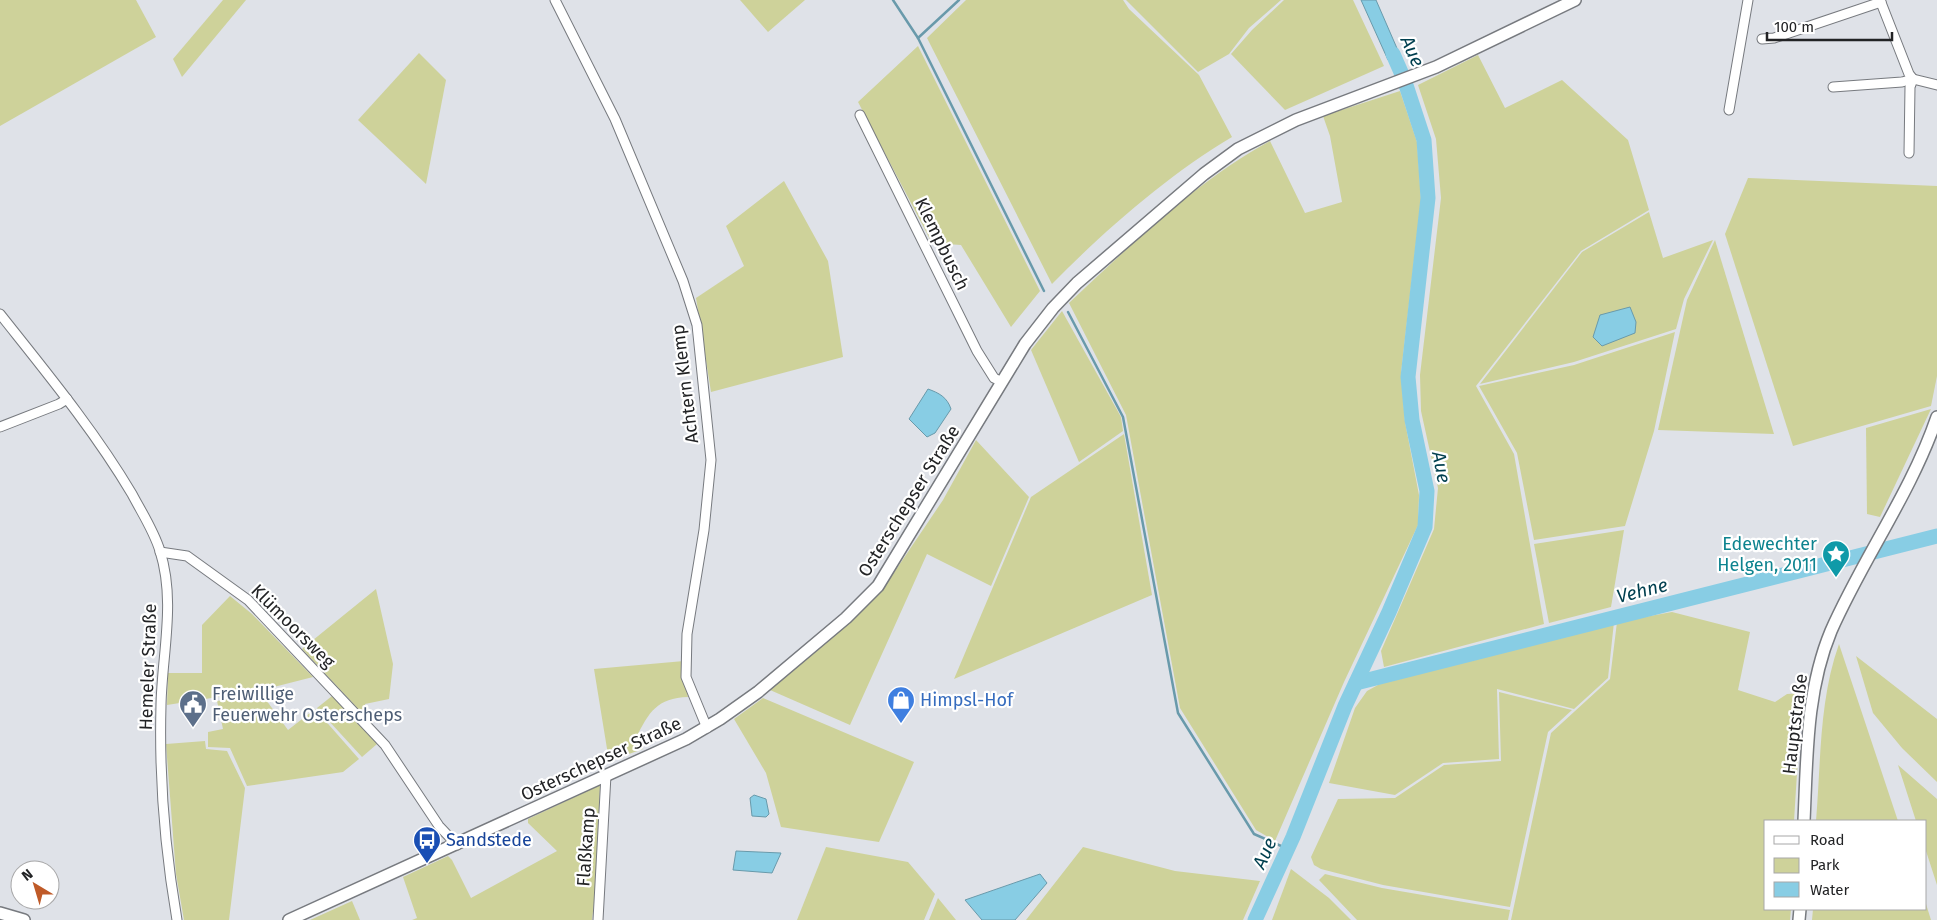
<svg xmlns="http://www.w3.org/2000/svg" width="1937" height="920" font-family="'Fira Sans',sans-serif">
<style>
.green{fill:#ced29a}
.water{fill:#88cde4;stroke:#699aab}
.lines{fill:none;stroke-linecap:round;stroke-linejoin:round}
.stream{stroke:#699aab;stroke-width:2.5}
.river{stroke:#88cde4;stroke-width:15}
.minor-casing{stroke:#777a7f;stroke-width:11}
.major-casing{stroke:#777a7f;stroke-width:14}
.minor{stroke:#fff;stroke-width:9}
.major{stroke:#fff;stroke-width:11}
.labels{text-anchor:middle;stroke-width:4.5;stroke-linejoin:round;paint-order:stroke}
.street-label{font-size:18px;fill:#222325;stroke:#fff}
.culture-label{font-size:18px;fill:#0d838f;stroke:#fff;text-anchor:end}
.service-label{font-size:18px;fill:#4e5e75;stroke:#fff;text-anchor:start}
.shop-label{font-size:18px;fill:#366cbe;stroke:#fff;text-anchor:start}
.transit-label{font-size:18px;fill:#164399;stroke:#fff;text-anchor:start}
.water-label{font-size:19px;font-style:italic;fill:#003f4f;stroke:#fff}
</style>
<rect width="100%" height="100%" fill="#dfe2e8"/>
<g class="green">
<path d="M0 0H136L156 37 0 126Z"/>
<path d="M223 0H246L182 77 173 59Z"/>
<path d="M740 0H805L768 32Z"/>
<path d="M966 0H1123L1129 9 1199 75 1232 137C1168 175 1104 231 1052 284L927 38Z"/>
<path d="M1126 0H1281L1249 28 1229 54 1198 72Z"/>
<path d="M1284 0H1353L1384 66 1285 110 1231 54 1252 30Z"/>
<path d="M918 46 1040 291 1011 327 961 245 932 243 858 102Z"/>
<path d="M419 53 446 80 426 184 358 120Z"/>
<path d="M1478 55 1505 108 1562 80 1628 140 1649 210 1581 251 1476 386 1514 454 1544 624 1384 667 1381 651 1434 529 1438 488 1421 411 1420 375 1441 198 1436 139 1418 85Z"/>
<path d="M1400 91 1417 142 1421 200 1401 373 1405 422 1419 495 1418 525 1344 682 1275 841 1256 830 1180 708 1126 415 1069 303C1131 245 1195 182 1270 141L1305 213 1342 202 1330 136 1323 116Z"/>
<path d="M1748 178 1937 186V376L1931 406 1793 446 1725 234Z"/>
<path d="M784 181 828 261 843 357 711 392 696 298 744 266 726 226Z"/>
<path d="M1649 212 1663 258 1713 240 1684 299 1676 329 1574 362 1480 384 1582 252Z"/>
<path d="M1715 240 1774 434 1658 430 1687 300Z"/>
<path d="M1062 311 1121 417 1123 431 1079 462 1031 350Z"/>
<path d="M1675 332 1654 431 1625 526 1534 540 1517 453 1479 386 1574 365Z"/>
<path d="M1931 409 1880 517 1867 514 1866 428Z"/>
<path d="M1124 434 1152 595 954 679 1031 497Z"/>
<path d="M976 440 1029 497 991 586 927 554 850 725 770 690 850 622 891 577 943 500Z"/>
<path d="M1624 530 1611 607 1549 623 1534 544Z"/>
<path d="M376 589 393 664 389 699 365 704 364 715 302 649Z"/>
<path d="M230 596 252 614 313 677 262 690 167 705 168 673H202V625Z"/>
<path d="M1672 612 1750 632 1738 690 1775 702 1787 694 1802 693 1794 821H1766V909H1791L1790 920H1511L1551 733 1610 679 1617 622Z"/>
<path d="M1614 622 1608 678 1574 709 1497 689 1499 759 1443 763 1395 795 1329 783 1355 708 1367 691 1387 680Z"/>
<path d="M1839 644 1898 821H1816C1821 762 1819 700 1839 644Z"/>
<path d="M1856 656 1937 719V782L1902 748 1873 713Z"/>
<path d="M684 661V678L688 697C657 698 649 712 636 738L643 749 609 761 594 669Z"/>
<path d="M1499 692 1572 710 1548 732 1510 907 1383 885 1321 869 1314 865 1311 857 1338 799 1395 798 1444 765 1501 761Z"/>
<path d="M261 693 288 730 315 709 359 759 343 772 247 786 230 748 208 747V732L223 729 217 701Z"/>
<path d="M332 696 377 744 362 757 317 708Z"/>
<path d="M763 698 914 762 879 842 781 827 766 773 734 719Z"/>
<path d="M205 741 206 749 227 751 245 788 229 920H184L176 874 166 744Z"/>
<path d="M1898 765 1937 799V885L1926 851V821H1916Z"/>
<path d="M600 785 596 885 592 920H412L417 918 403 877 448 856 452 860 471 898 557 851 528 823V819Z"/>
<path d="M826 847 908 862 935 894 924 920H797Z"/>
<path d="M1083 847 1175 871 1260 881 1243 920H1026Z"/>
<path d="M1291 869 1329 898 1351 920H1272Z"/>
<path d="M1325 874 1382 888 1510 910 1508 920H1357L1319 880Z"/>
<path d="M938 898 956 920H929Z"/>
<path d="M352 901 360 920H310Z"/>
<path d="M1926 904 1931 920H1812L1813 909H1926Z"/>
</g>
<g class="water">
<path d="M1361 0H1376L1406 69 1397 73 1393 64 1388 60Z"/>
<path d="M1630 307 1636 322 1635 333 1602 346 1593 337 1600 315Z"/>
<path d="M928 389C939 393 947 397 951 409L935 433 927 437 909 419Z"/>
<path d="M754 795 766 799 769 814 766 817 752 816 750 798Z"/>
<path d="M736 851 781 853 772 873 733 870Z"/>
<path d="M1040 874 1047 883 1015 920H982L965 900Z"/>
</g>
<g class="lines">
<g class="stream">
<path d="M893 0 918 38 959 0"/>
<path d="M918 38 1044 291"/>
<path d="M1068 312 1123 417 1178 713 1254 834 1288 849"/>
</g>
<g class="river">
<path d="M1356 683 1937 536"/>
<path d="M1255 920 1293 837 1345 706 1389 612 1425 527 1427 491 1412 420 1408 377 1428 198 1424 140 1404 79 1393 54"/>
</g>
<g class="minor-casing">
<g id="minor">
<path d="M555 0 615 119 683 281 697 325 711 460 704 530 687 634 686 677 707 728"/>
<path d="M1880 0 1909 74 1913 79 1937 85"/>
<path d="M1762 39 1774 38 1881 2"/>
<path d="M1833 87 1902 82 1913 79"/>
<path d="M1729 110 1748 0"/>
<path d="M860 115 977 351 994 378 1002 382"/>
<path d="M1909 153 1910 87 1913 79"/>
<path d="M0 314C46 372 94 430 132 494 142 513 154 531 160 551 176 602 162 654 161 705 159 777 165 850 177 920"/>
<path d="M0 427 59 404 67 399"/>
<path d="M160 552 187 556 248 600 385 745 439 826 457 845"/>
<path d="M598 920 606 775"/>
</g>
</g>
<g class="major-casing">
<g id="major">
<path d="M1804 821C1807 757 1806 691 1831 631 1863 558 1911 493 1937 417"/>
<path d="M0 913 24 920"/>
<path d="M289 920 686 739 720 719 758 692 846 618 878 586 1025 344 1053 308 1077 283 1204 174 1238 149 1296 120 1436 67 1575 0"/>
<path d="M1799 920 1800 909"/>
</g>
</g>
<use href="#minor" class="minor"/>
<use href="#major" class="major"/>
</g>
<defs>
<g id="sight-pin" transform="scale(1.4375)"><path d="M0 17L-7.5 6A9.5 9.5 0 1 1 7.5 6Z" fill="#0f9aa8" stroke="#fff"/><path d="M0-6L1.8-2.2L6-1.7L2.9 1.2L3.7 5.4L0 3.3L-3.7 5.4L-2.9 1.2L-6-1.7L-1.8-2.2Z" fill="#fff"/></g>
<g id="shop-pin" transform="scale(1.4375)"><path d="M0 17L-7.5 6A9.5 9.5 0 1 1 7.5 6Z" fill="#3f7fe0" stroke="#fff"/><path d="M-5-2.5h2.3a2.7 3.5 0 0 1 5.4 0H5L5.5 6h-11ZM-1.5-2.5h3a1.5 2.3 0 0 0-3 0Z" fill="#fff"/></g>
<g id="civic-pin" transform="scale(1.4375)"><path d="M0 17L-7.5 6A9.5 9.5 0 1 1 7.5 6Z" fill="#5c6f8a" stroke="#fff"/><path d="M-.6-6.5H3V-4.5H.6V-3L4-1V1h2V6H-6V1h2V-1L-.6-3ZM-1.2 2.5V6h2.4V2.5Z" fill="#fff"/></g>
<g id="bus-pin" transform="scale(1.4375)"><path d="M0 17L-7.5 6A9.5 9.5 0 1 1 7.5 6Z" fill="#1a4fb4" stroke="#fff"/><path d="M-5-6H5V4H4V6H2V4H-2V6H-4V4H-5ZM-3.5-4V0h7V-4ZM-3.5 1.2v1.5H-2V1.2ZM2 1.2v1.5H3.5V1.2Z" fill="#fff"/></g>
</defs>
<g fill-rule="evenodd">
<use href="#sight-pin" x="1836" y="554"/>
<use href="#shop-pin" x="901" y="700"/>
<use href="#civic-pin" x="193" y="704"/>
<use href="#bus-pin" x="427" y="840"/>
</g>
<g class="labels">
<g class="street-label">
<text transform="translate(942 244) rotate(64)" y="6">Klempbusch</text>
<text transform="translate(685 384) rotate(-97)" y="6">Achtern Klemp</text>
<text transform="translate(909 501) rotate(-58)" y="6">Osterschepser Straße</text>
<text transform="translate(293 626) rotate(45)" y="6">Klümoorsweg</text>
<text transform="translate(148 667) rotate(-88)" y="6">Hemeler Straße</text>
<text transform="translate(1795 724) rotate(-83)" y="6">Hauptstraße</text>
<text transform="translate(601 759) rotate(-25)" y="6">Osterschepser Straße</text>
<text transform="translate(586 847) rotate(-86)" y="6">Flaßkamp</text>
</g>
<g class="culture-label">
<text x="1817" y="550">Edewechter<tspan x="1817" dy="21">Helgen, 2011</tspan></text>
</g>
<g class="service-label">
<text x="212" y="700">Freiwillige<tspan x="212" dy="21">Feuerwehr Osterscheps</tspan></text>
</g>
<g class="shop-label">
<text x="920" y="706">Himpsl-Hof</text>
</g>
<g class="transit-label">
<text x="446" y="846">Sandstede</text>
</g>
<g class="water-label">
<text transform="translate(1413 51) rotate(66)" y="7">Aue</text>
<text transform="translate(1442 467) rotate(79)" y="7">Aue</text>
<text transform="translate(1642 590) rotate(-14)" y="7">Vehne</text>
<text transform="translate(1264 853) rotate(-65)" y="7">Aue</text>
</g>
</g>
<rect x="1764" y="820" width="162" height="90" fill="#ffffff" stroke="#a7a7a8"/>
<rect x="1774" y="836" width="25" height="8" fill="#ffffff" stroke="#a7a7a8"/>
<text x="1810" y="845" font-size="15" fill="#222325">Road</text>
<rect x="1774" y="858" width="25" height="15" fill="#ced29a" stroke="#a7a7a8"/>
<text x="1810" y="870" font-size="15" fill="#222325">Park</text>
<rect x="1774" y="882" width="25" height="15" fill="#88cde4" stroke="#a7a7a8"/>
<text x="1810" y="895" font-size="15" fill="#222325">Water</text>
<g transform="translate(35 885) rotate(322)"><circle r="24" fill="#ffffff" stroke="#a7a7a8"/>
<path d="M0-4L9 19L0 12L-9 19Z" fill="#bf5a28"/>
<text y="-8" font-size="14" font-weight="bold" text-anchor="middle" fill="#222325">N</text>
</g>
<path d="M1767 32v8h125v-8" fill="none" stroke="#222325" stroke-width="2.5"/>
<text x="1774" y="32" font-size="15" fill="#222325" stroke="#ffffff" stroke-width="4" paint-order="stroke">100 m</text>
</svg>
